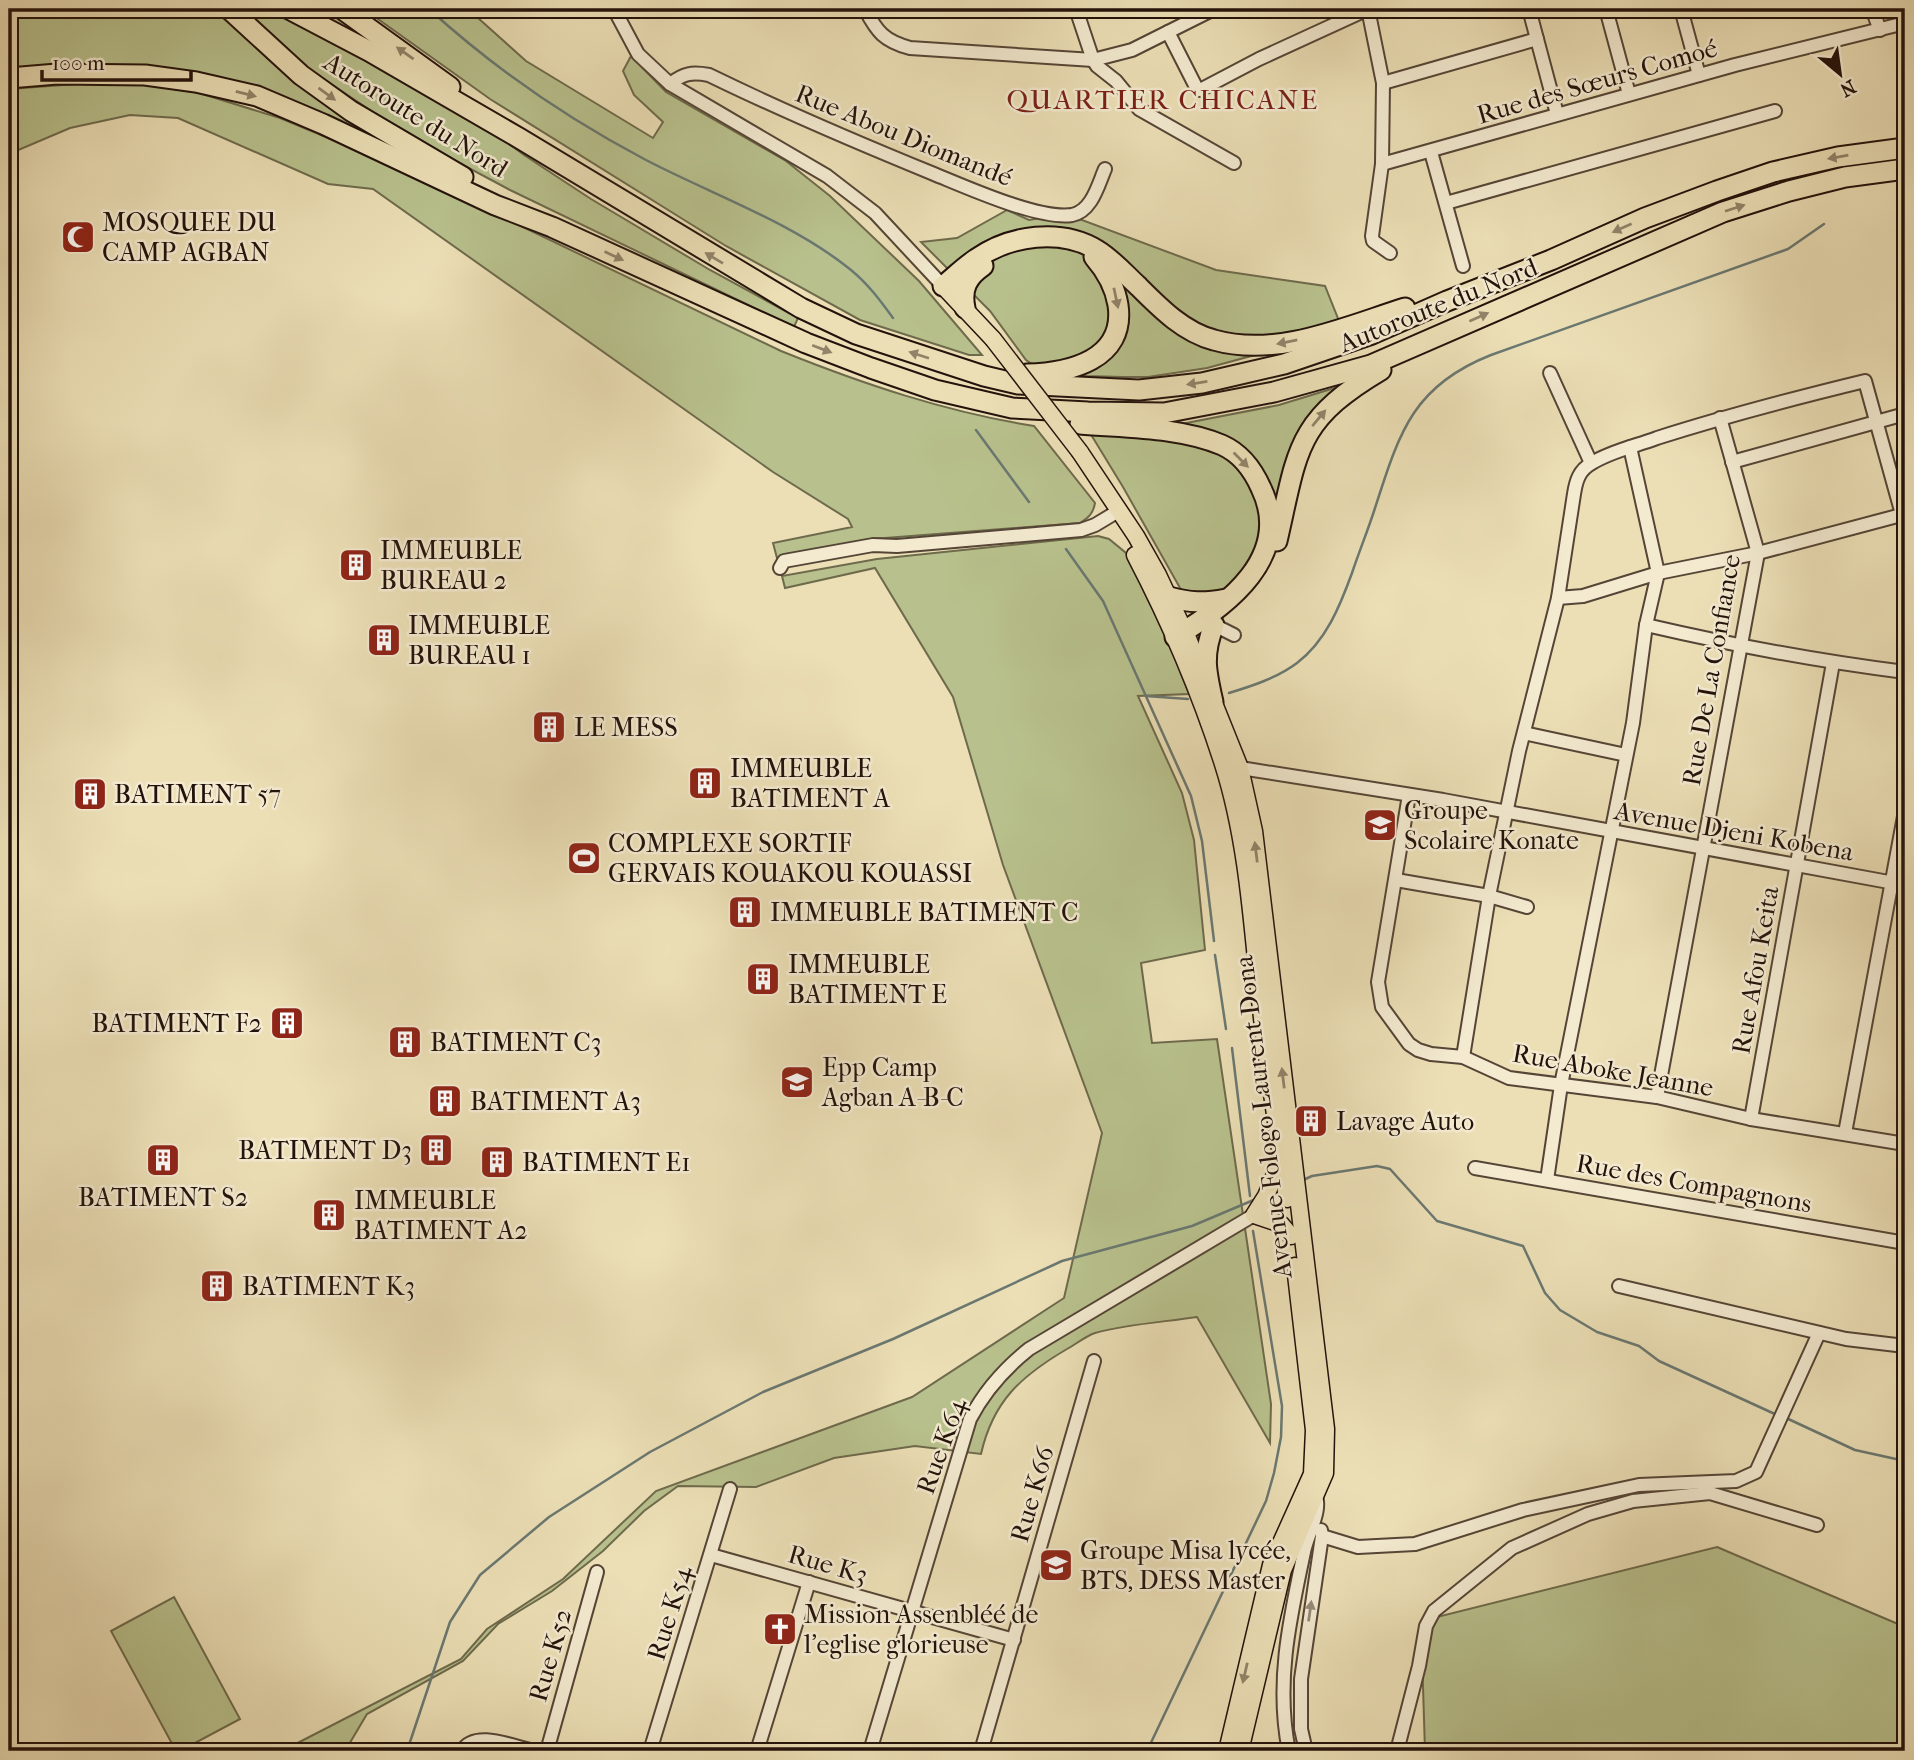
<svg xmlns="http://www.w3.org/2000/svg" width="1914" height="1760" font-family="'IM FELL French Canon',serif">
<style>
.green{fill:#b8c18d;stroke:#6e6a4c;stroke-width:2}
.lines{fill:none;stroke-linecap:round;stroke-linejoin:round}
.stream{stroke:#6a7871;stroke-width:2.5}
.minor-casing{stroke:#554536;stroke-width:16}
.major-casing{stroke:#23120b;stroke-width:19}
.highway-casing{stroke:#23120b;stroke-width:23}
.minor{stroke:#f3ead0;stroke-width:12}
.major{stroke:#ecdfb6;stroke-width:16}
.highway{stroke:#ecdfb6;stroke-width:19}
.major-bridge-casing{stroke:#23120b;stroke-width:19;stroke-linecap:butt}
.major-bridge{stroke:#ecdfb6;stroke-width:16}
.oneway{fill:#928369}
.oneway2{fill:#958977}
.labels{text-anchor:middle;stroke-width:5;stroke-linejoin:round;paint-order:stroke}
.street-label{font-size:26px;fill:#23120b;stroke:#f3ead0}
.poi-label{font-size:26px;fill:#23120b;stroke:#f3ead0;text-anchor:start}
.neighbourhood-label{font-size:28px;letter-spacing:2px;fill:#7a1f14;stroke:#f3ead0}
</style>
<rect width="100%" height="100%" fill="#ecdfb6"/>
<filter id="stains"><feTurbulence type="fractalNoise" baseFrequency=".00286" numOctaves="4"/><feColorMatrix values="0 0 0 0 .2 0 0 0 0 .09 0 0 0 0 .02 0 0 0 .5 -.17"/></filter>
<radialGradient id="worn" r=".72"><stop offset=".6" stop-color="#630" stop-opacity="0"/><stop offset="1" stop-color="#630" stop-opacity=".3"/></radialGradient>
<g class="green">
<path d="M9 9H216C269 66 335 107 399 150L201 77 9 71Z"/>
<path d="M241 9H331L524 155 591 199 710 270 798 318 794 327 510 190 407 135 306 67Z"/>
<path d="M364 9H468L526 61 653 138 663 122 634 95 623 71 631 56 666 92 786 161 830 196 919 281 982 355H969L860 320 726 246 490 99Z"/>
<path d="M104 82 149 85 199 93 280 118 396 166 781 351C863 384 946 412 1034 426L1095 503C1093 514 1089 517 1080 523L872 539 777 558 773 543 852 527 848 519 773 472 373 189 328 184 178 118 130 115 70 128 9 154V89Z"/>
<path d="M1007 210 1029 220 1066 214 1216 270 1325 286 1339 321 1255 355 1207 368 1148 377H1123L1086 376 1036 367 1026 360 990 311 921 242 957 238Z"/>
<path d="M1341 386 1278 504C1270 491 1263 473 1254 461 1236 439 1207 429 1181 424L1279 405Z"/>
<path d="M1090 433 1193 443 1216 451 1234 463 1248 476 1261 510 1260 548 1227 592 1184 595 1123 487Z"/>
<path d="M1098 536 1109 539 1126 553 1168 641 1189 694 1138 696 1182 793 1194 840 1205 950 1141 963 1152 1043 1217 1039 1271 1404 1270 1443 1197 1317C1164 1322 1128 1324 1095 1333 1086 1336 1076 1344 1067 1349 1021 1376 993 1401 981 1454L915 1446 834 1458 756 1487 678 1486 644 1511 603 1551 552 1591 498 1624 463 1661 367 1714 345 1751H282L461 1659 487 1629 563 1579 656 1491 912 1397 1064 1298 1102 1133 1003 865 953 697 875 568 785 588 782 576 877 559Z"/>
<path d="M1717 1547 1905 1627V1751H1425L1421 1621Z"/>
<path d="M174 1597 240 1719 180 1751H176L111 1631Z"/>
</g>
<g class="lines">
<g class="stream">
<path d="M429 9C495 69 568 119 646 160 713 195 792 222 851 270 868 284 880 300 893 318"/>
<path d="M1904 123 1905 122"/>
<path d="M976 430 1029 502"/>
<path d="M1066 549 1103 601 1191 796 1202 841 1214 941"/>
<path d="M1229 693C1252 686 1277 678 1297 663 1326 641 1340 606 1352 573 1359 552 1368 530 1375 508 1399 434 1412 386 1491 355L1788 249 1824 224"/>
<path d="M1146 696 1188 699"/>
<path d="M1215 955 1226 1029"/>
<path d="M1232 1048 1250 1196"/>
<path d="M1301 1181 1312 1176 1377 1166 1390 1169 1437 1221 1523 1246 1545 1293 1560 1310 1597 1332 1639 1346 1659 1361 1777 1415"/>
<path d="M1784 1417 1855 1450 1905 1461"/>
<path d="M407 1751 450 1622 480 1575 549 1517 650 1452 763 1392 893 1339 1062 1261 1192 1226 1256 1199"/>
<path d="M1147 1751 1266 1501 1274 1473 1281 1437 1282 1406 1253 1231"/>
</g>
<g class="minor-casing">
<g id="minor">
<path d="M614 9 638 54 670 84 827 176 875 213 943 286"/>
<path d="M865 9C877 32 884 41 910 48L1093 60 1132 50 1214 9"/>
<path d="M1076 9 1093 60 1097 66 1116 81 1139 109 1234 163"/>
<path d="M1368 9 1383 83 1382 164 1372 236 1373 241 1390 253"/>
<path d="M1529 9 1557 114"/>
<path d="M1606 9 1629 94"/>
<path d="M1681 9 1699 75"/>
<path d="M1872 9 1880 30"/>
<path d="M1168 32 1197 89 1200 90 1259 59 1368 9"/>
<path d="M1383 83 1537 39"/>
<path d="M670 84C684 73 692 72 709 75 783 111 858 143 934 174 966 187 1039 220 1072 215 1092 211 1098 185 1105 169"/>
<path d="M1431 152 1463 266"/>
<path d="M1382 164 1735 65 1905 23"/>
<path d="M1446 203 1775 111"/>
<path d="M1550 373 1591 463"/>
<path d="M1732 462 1905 414"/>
<path d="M780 568 784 561 873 545 897 546 1081 530 1095 525 1120 510"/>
<path d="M1558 598 1583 596 1658 573 1758 553 1905 514"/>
<path d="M1646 625C1732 645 1817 661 1905 672"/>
<path d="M1209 626 1214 625 1234 635"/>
<path d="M1524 733 1626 755"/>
<path d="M1234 767 1443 800 1905 885"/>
<path d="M1409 795 1378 982 1382 1007 1409 1044 1418 1050 1431 1054 1463 1057 1509 1078 1657 1097 1751 1119 1905 1144"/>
<path d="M1396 880 1489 896 1527 907"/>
<path d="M1463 1057 1489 896 1519 751 1558 598 1574 494C1576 481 1579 470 1592 463 1611 451 1636 446 1657 438 1726 416 1795 398 1865 381L1905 525"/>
<path d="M1657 1097 1758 553 1720 418"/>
<path d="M1751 1119 1833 663"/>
<path d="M1845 1133 1905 811"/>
<path d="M1475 1168 1905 1243"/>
<path d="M1547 1180 1561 1085 1633 723 1646 625 1658 573 1630 447"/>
<path d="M1619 1286 1846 1339 1905 1346"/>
<path d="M1322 1536 1358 1547 1415 1544 1523 1510 1639 1485 1736 1481 1756 1472 1819 1333"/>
<path d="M711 1555 1014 1640"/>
<path d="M462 1751C475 1729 514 1747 534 1751"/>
<path d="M547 1751 597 1572"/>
<path d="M650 1751 730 1489"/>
<path d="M757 1751 809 1582"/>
<path d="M870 1751 970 1419C985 1390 1004 1369 1029 1349L1254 1215 1287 1196 1293 1195"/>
<path d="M981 1751 1094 1361"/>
<path d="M1289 1751C1275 1683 1290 1618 1304 1552 1307 1535 1323 1509 1315 1495"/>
<path d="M1306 1751 1301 1729V1679L1322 1536 1321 1530"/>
<path d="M1397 1751 1419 1666 1426 1626 1434 1611 1512 1548 1588 1514 1633 1501 1710 1493 1817 1525"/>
</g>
</g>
<g class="major-casing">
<g id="major">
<path d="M943 286 993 339"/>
<path d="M1080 452 1136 536 1158 575 1189 641 1240 768 1254 831 1326 1429 1325 1473 1283 1570 1240 1751"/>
<path d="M1135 555C1170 622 1200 692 1223 764 1247 839 1252 922 1260 1000 1267 1066 1278 1132 1287 1199"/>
<path d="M1280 1162 1266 1196 1254 1215 1281 1224 1291 1236"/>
<path d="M1227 1751 1271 1565 1312 1474 1314 1430 1295 1266"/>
</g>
</g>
<g class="highway-casing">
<g id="highway">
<path d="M229 9 301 75 351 111 463 177"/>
<path d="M289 9 369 51 519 138 801 308 856 334 984 376 1018 384 1139 390 1202 383 1284 364 1372 334 1447 301 1551 260 1645 218 1717 191 1773 172 1838 157 1905 148"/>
<path d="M342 9 450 87"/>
<path d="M9 78 57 74 145 75 196 82 257 96 323 124 495 205 552 227 806 343 871 368 935 390 1012 408 1088 412 1164 413 1274 392 1371 365 1723 212 1789 191 1845 177 1905 169"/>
<path d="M943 286C954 277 964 267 976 259 1010 235 1061 228 1097 250 1112 259 1124 273 1137 285 1159 307 1183 332 1214 340 1277 358 1345 327 1405 308"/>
<path d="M965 308C961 289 967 277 983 266"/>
<path d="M1027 374C1069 373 1126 360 1118 305 1115 286 1107 272 1094 257"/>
<path d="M1080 424C1126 428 1179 427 1222 445 1240 453 1253 470 1261 488 1294 556 1227 606 1175 637"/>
<path d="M1277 541C1298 450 1295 421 1381 370"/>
<path d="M1169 597C1190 603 1205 603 1226 599"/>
<path d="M1213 702C1206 671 1202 655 1214 625"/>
</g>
</g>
<use href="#minor" class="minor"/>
<use href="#major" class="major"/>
<use href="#highway" class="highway"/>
<g class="major-bridge-casing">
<path id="major-bridge" d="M993 339 1080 452"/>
</g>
<use href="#major-bridge" class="major-bridge"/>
</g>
<defs><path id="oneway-solid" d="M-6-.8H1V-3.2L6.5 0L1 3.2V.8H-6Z" transform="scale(1.75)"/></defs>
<g class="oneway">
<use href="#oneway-solid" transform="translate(405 53) rotate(-145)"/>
<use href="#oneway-solid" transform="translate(246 94) rotate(14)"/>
<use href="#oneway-solid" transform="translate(327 94) rotate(36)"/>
<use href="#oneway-solid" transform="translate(1838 157) rotate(170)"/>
<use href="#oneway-solid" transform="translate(1735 208) rotate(-18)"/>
<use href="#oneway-solid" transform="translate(1622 228) rotate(156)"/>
<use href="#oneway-solid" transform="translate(614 256) rotate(25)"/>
<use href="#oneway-solid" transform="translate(714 258) rotate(-149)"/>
<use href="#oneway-solid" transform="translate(1116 298) rotate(78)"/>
<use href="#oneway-solid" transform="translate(1479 317) rotate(-24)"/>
<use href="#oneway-solid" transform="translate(1287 342) rotate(169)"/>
<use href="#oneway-solid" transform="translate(822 349) rotate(21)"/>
<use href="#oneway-solid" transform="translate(919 355) rotate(-162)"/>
<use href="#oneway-solid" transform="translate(1197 383) rotate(171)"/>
<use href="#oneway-solid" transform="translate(1319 418) rotate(-50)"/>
<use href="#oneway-solid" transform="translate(1241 460) rotate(45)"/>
<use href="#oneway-solid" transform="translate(1256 852) rotate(-97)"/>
<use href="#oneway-solid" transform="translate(1283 1078) rotate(-97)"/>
<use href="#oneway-solid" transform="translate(1245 1673) rotate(103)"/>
</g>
<use class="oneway2" href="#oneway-solid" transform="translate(1310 1611) rotate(-82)"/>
<defs>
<g id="mosque-square" transform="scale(1.75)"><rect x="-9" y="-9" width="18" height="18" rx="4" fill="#8f2418" stroke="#f3ead0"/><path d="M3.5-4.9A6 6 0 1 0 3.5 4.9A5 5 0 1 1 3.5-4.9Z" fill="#fff"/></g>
<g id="building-square" transform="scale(1.75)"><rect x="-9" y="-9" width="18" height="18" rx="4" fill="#8f2418" stroke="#f3ead0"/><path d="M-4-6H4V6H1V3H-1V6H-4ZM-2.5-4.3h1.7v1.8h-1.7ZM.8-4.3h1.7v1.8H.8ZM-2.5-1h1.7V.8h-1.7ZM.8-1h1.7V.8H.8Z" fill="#fff"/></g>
<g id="school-square" transform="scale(1.75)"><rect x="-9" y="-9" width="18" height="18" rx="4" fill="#8f2418" stroke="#f3ead0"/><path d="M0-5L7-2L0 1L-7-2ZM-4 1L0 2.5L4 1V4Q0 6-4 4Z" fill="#fff"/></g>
<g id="stadium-square" transform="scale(1.75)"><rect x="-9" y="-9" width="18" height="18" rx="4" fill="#8f2418" stroke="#f3ead0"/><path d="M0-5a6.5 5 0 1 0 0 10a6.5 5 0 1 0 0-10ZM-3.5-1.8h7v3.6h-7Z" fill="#fff"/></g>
<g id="university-square" transform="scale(1.75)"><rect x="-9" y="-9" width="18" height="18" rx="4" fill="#8f2418" stroke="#f3ead0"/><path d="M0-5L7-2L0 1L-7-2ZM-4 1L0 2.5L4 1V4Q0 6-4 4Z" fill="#fff"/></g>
<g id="church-square" transform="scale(1.75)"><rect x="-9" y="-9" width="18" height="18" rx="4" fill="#8f2418" stroke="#f3ead0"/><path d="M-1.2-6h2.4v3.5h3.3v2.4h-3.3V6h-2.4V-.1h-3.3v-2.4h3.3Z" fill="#fff"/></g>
</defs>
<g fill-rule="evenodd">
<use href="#mosque-square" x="78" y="237"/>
<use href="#building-square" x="356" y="565"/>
<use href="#building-square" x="384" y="640"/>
<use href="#building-square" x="549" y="727"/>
<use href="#building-square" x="705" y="783"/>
<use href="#building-square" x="90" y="794"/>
<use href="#school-square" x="1380" y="825"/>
<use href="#stadium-square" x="584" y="858"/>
<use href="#building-square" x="745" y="912"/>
<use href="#building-square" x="763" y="979"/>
<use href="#building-square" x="287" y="1023"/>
<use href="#building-square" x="405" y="1042"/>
<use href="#school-square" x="797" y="1082"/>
<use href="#building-square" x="445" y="1101"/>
<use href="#building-square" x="1311" y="1121"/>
<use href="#building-square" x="436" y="1150"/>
<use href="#building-square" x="163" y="1160"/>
<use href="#building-square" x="497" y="1162"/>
<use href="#building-square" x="329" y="1215"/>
<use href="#building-square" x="217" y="1286"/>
<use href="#university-square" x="1056" y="1565"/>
<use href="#church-square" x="780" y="1629"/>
</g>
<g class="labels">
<g class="street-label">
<text transform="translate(1597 81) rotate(-16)" y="9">Rue des Sœurs Comoé</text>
<text transform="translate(416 115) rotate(32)" y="9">Autoroute du Nord</text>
<text transform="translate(904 135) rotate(22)" y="9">Rue Abou Diomandé</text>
<text transform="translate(1438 305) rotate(-22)" y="9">Autoroute du Nord</text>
<text transform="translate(1711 670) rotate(-80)" y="9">Rue De La Confiance</text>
<text transform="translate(1734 831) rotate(10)" y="9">Avenue Djeni Kobena</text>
<text transform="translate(1755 970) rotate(-80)" y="9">Rue Afou Keita</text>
<text transform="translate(1613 1070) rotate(10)" y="9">Rue Aboke Jeanne</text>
<text transform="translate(1263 1117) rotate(-97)" y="9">Avenue Fologo Laurent Dona</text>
<text transform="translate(1694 1183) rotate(10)" y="9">Rue des Compagnons</text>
<text transform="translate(941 1446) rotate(-70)" y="9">Rue K64</text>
<text transform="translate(1032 1494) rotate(-74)" y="9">Rue K66</text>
<text transform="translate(828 1564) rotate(16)" y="9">Rue K3</text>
<text transform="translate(669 1613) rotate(-73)" y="9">Rue K54</text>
<text transform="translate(550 1655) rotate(-74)" y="9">Rue K52</text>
</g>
<g class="poi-label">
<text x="102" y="231">MOSQUEE DU<tspan x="102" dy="30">CAMP AGBAN</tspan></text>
<text x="380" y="559">IMMEUBLE<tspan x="380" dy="30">BUREAU 2</tspan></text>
<text x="408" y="634">IMMEUBLE<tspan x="408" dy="30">BUREAU 1</tspan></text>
<text x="574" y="736">LE MESS</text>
<text x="730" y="777">IMMEUBLE<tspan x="730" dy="30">BATIMENT A</tspan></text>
<text x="114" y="803">BATIMENT 57</text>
<text x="1404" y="819">Groupe<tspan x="1404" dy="30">Scolaire Konate</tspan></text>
<text x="608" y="852">COMPLEXE SORTIF<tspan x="608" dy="30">GERVAIS KOUAKOU KOUASSI</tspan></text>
<text x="770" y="921">IMMEUBLE BATIMENT C</text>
<text x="788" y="973">IMMEUBLE<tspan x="788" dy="30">BATIMENT E</tspan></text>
<text x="262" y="1032" text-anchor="end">BATIMENT F2</text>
<text x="430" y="1051">BATIMENT C3</text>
<text x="822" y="1076">Epp Camp<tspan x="822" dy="30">Agban A-B-C</tspan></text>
<text x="470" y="1110">BATIMENT A3</text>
<text x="1336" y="1130">Lavage Auto</text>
<text x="412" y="1159" text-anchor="end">BATIMENT D3</text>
<text x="522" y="1171">BATIMENT E1</text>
<text x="163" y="1206" text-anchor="middle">BATIMENT S2</text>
<text x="354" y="1209">IMMEUBLE<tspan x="354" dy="30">BATIMENT A2</tspan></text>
<text x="242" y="1295">BATIMENT K3</text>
<text x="1080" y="1559">Groupe Misa lycée,<tspan x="1080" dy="30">BTS, DESS Master</tspan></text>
<text x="804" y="1623">Mission Assenbléé de<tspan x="804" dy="30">l'eglise glorieuse</tspan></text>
</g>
<g class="neighbourhood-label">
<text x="1163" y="109">QUARTIER CHICANE</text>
</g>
</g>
<rect width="1914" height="1760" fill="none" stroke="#ecdfb6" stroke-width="35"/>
<rect x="10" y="10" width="1893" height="1739" fill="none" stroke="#23120b" stroke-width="3.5"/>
<rect x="18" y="18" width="1879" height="1725" fill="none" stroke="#23120b" stroke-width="2"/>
<g transform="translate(1840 74) rotate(151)" stroke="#f3ead0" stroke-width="5" paint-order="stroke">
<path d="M0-5L12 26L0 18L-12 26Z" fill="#23120b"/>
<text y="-10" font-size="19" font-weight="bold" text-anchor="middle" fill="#23120b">N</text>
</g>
<path d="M42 70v10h149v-10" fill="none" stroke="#23120b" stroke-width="3.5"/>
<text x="52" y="70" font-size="21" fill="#23120b" stroke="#f3ead0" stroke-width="5" paint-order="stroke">100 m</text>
<rect width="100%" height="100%" filter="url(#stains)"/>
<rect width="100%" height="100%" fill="url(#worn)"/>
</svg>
